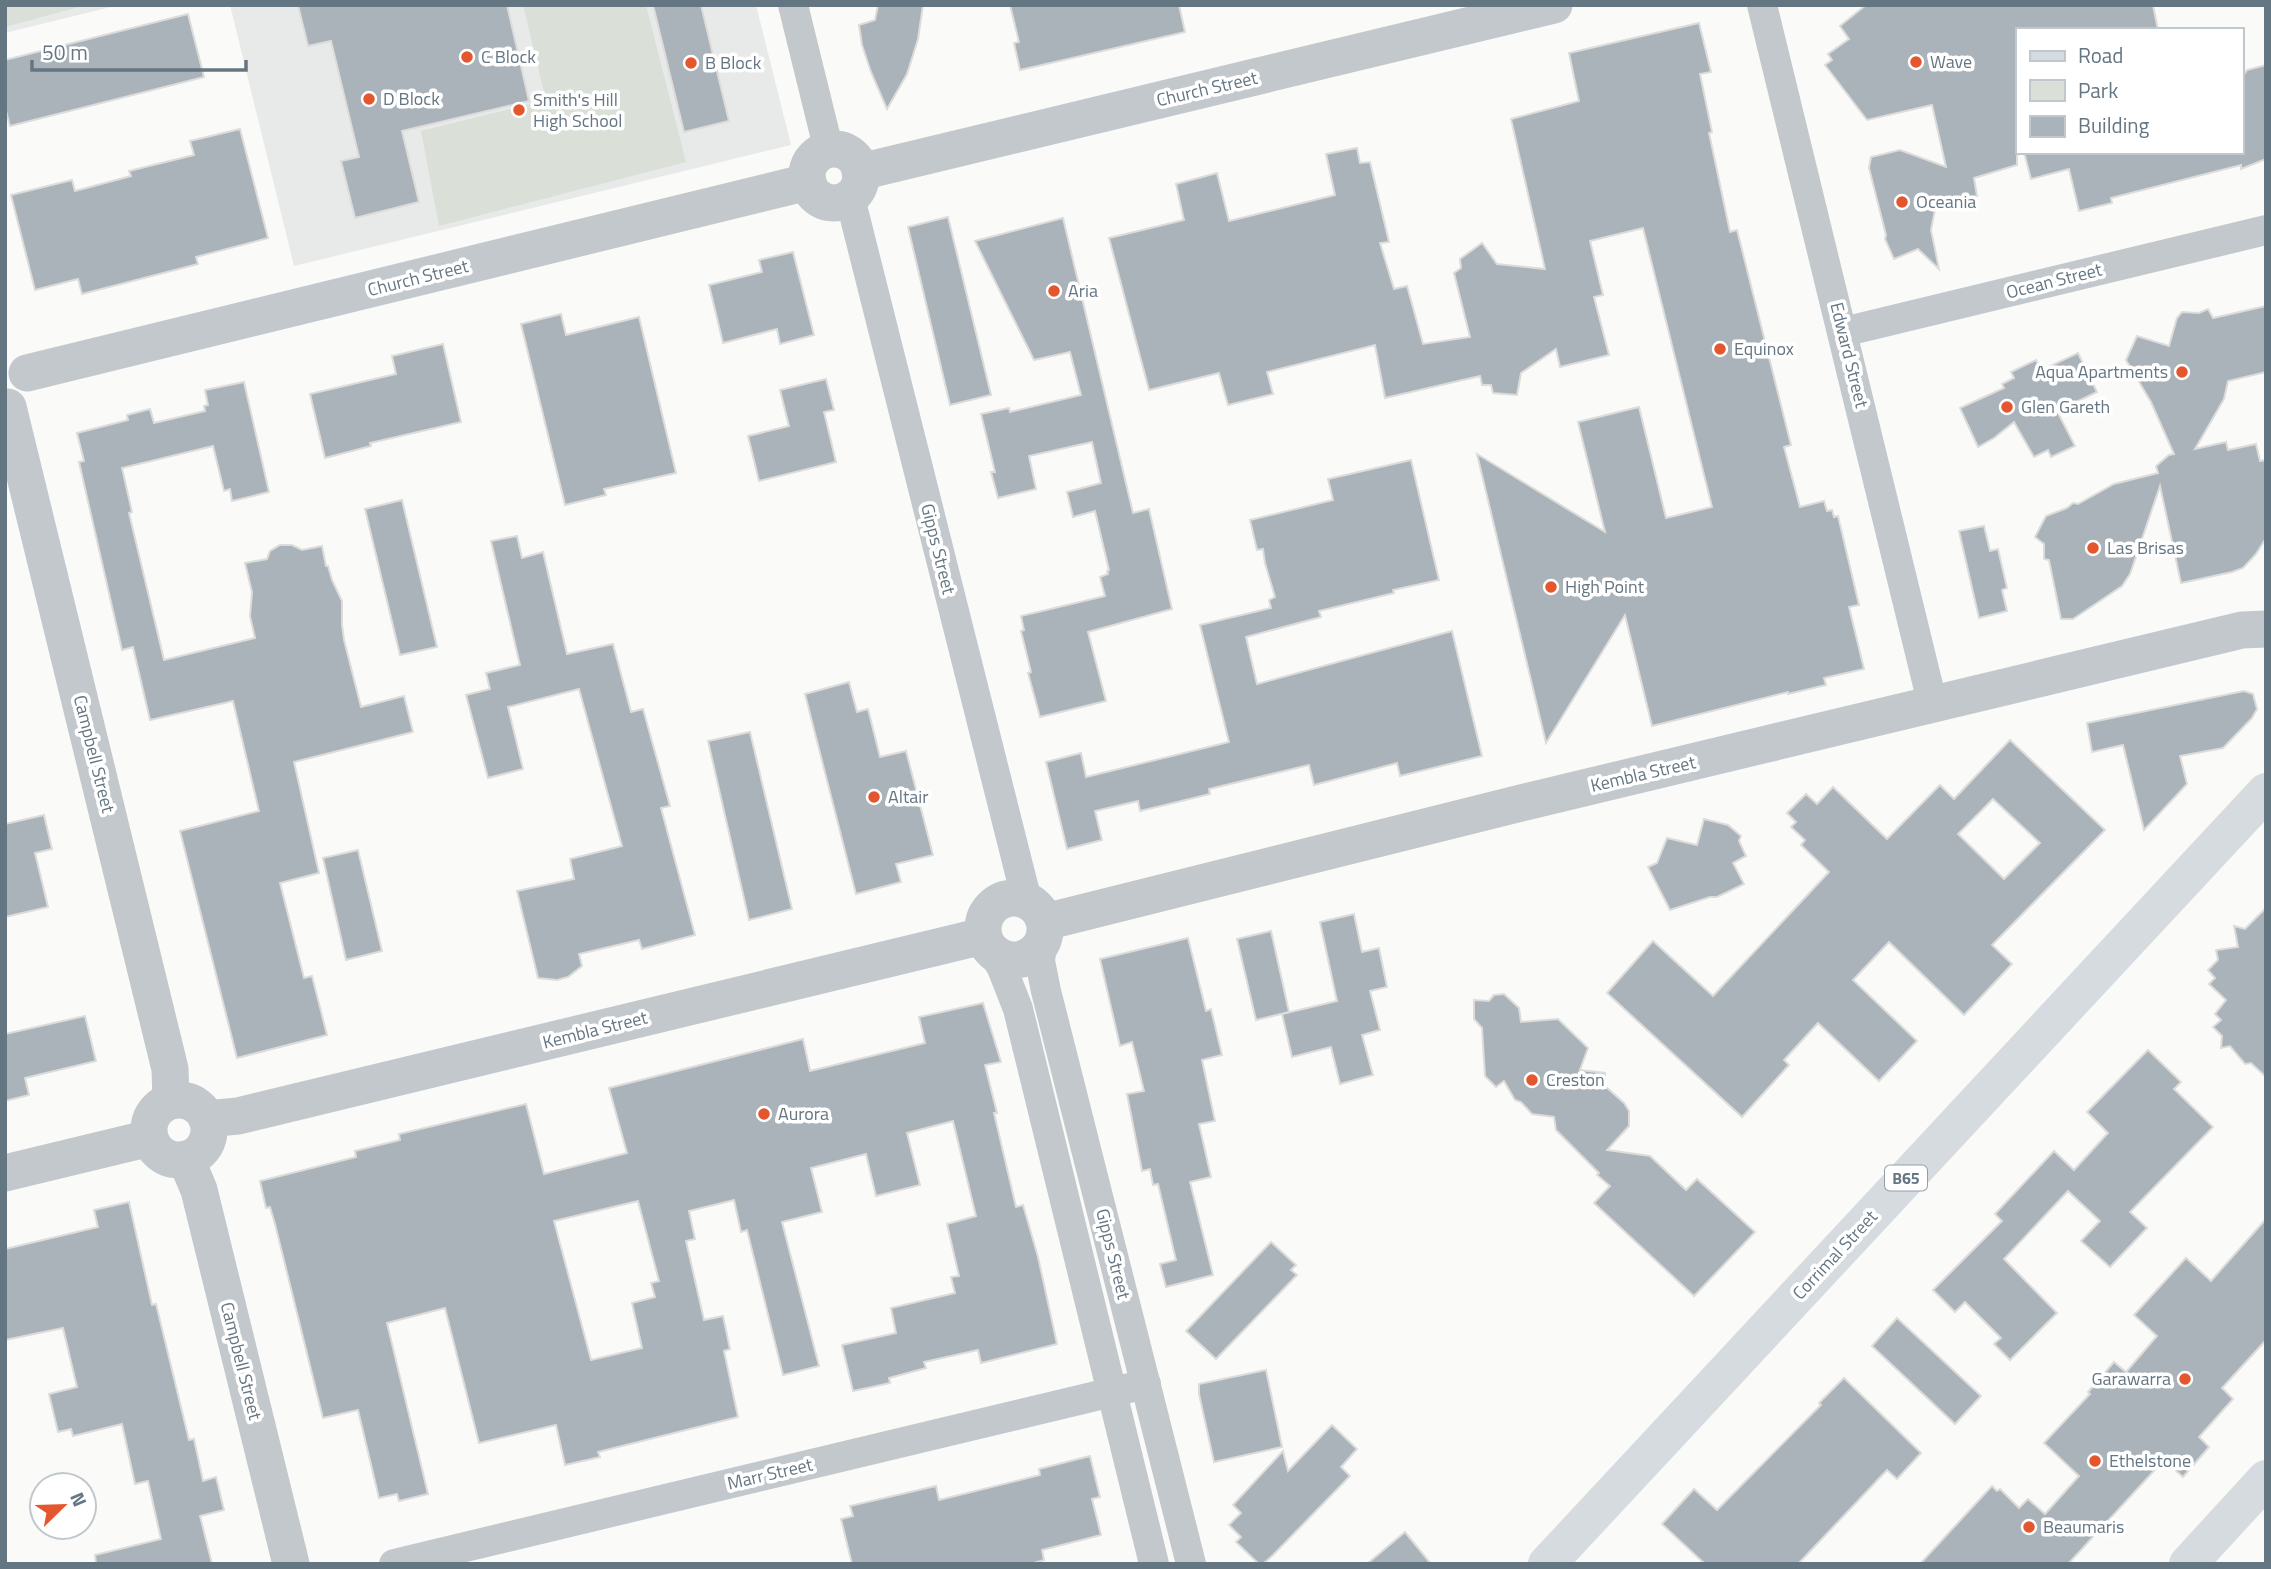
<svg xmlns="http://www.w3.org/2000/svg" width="2271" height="1569" font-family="'Titillium Web',sans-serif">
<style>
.built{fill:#e8e9e9}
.green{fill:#dadfd7}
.building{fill:#aab3b9;stroke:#dcdcda;stroke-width:2;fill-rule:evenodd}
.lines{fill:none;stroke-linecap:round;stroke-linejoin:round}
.minor{stroke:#c3c8cc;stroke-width:30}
.tertiary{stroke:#c3c8cc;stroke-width:37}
.secondary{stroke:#d6dbdf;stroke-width:38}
.primary{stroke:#d6dbdf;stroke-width:38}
.poi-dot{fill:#e4572e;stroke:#fff;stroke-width:2.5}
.labels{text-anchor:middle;stroke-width:7;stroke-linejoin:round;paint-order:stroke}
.shield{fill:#fff;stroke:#939fa8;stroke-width:2}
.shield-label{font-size:16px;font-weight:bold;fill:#657683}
.poi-label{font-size:18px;fill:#657683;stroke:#fff;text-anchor:start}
.street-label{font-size:18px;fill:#657683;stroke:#fff}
</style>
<rect width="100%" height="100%" fill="#fafaf8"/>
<g class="built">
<path d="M5 5H119L5 33Z"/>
<path d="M230 5H756L791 145 294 266Z"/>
</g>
<g class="green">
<path d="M5 5H86L5 27Z"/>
<path d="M523 5H646L686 162 439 226 421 131 546 100Z"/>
</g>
<g class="building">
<path d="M298 5H507L529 101 402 131 419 202 355 218 341 161 359 157 331 41 308 46Z"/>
<path d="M653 5H701L729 121 684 132Z"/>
<path d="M878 5H923L918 39 907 74 887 109 871 72 862 45 859 25 875 20Z"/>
<path d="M1010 5H1179L1185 32 1020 70 1014 43 1019 42Z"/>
<path d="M1866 5H2153L2158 30H2017V165L1974 178 1977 196 1936 204 1931 230 1939 269 1918 249 1894 259 1885 239 1886 235 1869 168 1871 157 1900 150 1946 167 1932 105 1867 120 1825 65 1832 60 1828 54 1849 39 1840 26Z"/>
<path d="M188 14 204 77 10 126 5 107V60Z"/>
<path d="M1699 23 1711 72 1700 74 1712 132 1709 133 1730 232 1737 230 1791 445 1784 447 1800 507 1824 501 1827 511 1832 510 1834 517 1838 516 1859 605 1849 607 1864 669 1824 678 1826 685 1788 694V692L1652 726 1625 615 1546 743 1477 454 1605 532 1578 422 1639 407 1666 518 1712 507 1643 228 1590 241 1603 295 1594 297 1609 355 1560 367 1556 349 1521 373 1517 395 1493 393 1491 385H1482L1480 376 1385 398 1375 345 1267 372 1273 394 1228 405 1219 373 1149 390 1109 238 1184 220 1176 184 1217 173 1229 221 1335 195 1326 154 1357 148 1360 163 1370 162 1389 242 1380 243 1394 289 1407 286 1423 344 1470 337 1454 273 1461 268 1460 259 1482 243 1497 264 1545 269 1511 119 1579 101 1569 53Z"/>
<path d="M2266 65V159L2241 169V165L2111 198 2112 203 2079 211 2069 169 2031 179 2024 152H2241V79L2247 70Z"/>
<path d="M240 129 268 238 196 257 198 264 82 294 78 279 35 290 11 195 72 180 75 191 131 176 129 171 194 155 190 141Z"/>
<path d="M948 217 991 395 950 405 908 227Z"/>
<path d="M1063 218 1133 513 1149 509 1172 609 1088 632 1106 701 1040 717 1028 673 1031 672 1021 631 1024 630 1021 616 1105 596 1100 577 1108 574 1107 571 1109 570 1095 511 1073 517 1067 492 1101 483 1092 442 1029 456 1036 489 998 498 991 472H995L981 414 1009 408 1010 412 1081 395 1070 352 1034 360 975 241Z"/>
<path d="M793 252 814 335 780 344 777 329 723 343 709 285 762 272 759 260Z"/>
<path d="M2266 306V372L2228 381 2224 399 2195 449 2226 442 2228 450 2256 444 2260 461 2266 460V538L2256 554 2243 568 2232 572 2181 583 2160 486 2130 574 2122 586 2073 619H2061L2049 560 2044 559V544L2035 537 2046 516 2067 508 2073 503 2078 504 2114 484 2158 473 2156 466 2169 455 2174 454 2151 402 2126 360 2137 336 2169 346 2177 318 2182 312 2199 313 2208 309 2213 318Z"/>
<path d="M561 314 566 335 639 317 676 473 604 489 606 495 565 505 521 324Z"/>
<path d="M443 344 461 422 370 443 371 446 325 458 310 394 396 374 392 356Z"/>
<path d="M2078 353 2097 392 2057 411 2075 446 2051 457 2048 450 2034 457 2014 422 1994 438 1978 447 1960 408 2004 388 2002 384 2014 378 2011 372 2036 360 2042 370Z"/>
<path d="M826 379 834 410 824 412 836 462 759 481 748 436 789 426 780 390Z"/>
<path d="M244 382 269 492 232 501 230 489 224 491 213 446 122 468 132 512 129 513 164 660 255 638 250 616 252 592 245 563 267 559 270 551 280 545H292L302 550 322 546 326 566H328L332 580 342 601V625L344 640 361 707 404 696 413 732 294 762 319 873 280 883 304 978 312 976 327 1035 237 1058 180 831 259 811 233 701 150 720 133 647 122 650 79 462 84 461 77 433 128 420 127 415 150 409 154 423 205 411 204 406 208 405 205 390Z"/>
<path d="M1411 460 1439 580 1393 590 1394 593 1319 611 1321 617 1246 637 1257 684 1452 631 1482 756 1400 776 1397 763 1314 785 1309 765 1209 789 1210 794 1140 811 1138 801 1095 811 1102 840 1067 849 1046 762 1081 753 1086 777 1229 742 1200 625 1271 608 1269 600 1275 597 1265 563 1263 549 1257 550 1250 520 1333 500 1328 479Z"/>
<path d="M402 500 437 647 400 655 365 509Z"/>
<path d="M1984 526 1990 551 1998 549 2007 588 2002 590 2007 611 1979 618 1959 531Z"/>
<path d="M517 536 522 558 543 552 567 654 613 644 631 712 643 709 670 806 661 808 695 935 642 949 639 940 579 954 582 966 568 977 557 980 538 978 517 891 574 879 570 859 622 846 579 689 508 707 523 769 488 778 466 695 490 689 486 673 520 665 491 541Z"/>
<path d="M849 682 857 712 868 709 880 757 906 751 933 855 896 864 901 882 856 894 805 694Z"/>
<path d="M2244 691 2253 694 2257 709 2252 718 2223 748 2180 756 2187 784 2144 830 2123 745 2092 752 2087 723Z"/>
<path d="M750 732 792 909 749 920 708 741Z"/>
<path d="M2010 740 2105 830 1992 945 2012 964 1964 1015 1889 942 1853 980 1917 1041 1879 1081 1818 1023 1784 1060 1789 1065 1742 1117 1607 993 1653 941 1713 996 1829 872 1801 845 1805 840 1791 827 1796 822 1787 813 1806 794 1817 804 1833 787 1887 839 1940 785 1954 799ZM1993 799 2040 843 2004 879 1958 834Z"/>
<path d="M44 815 52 849 35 853 48 907 5 917V824Z"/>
<path d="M1704 819 1728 825 1741 836 1739 841 1746 856 1733 863 1744 884 1717 897H1710L1670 910 1648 867 1657 863 1667 838 1697 845Z"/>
<path d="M358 850 382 951 346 960 323 858Z"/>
<path d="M2266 908V1077L2251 1063 2245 1064 2230 1046 2221 1048 2222 1036 2213 1027 2221 1020 2215 1014 2226 1000 2209 984 2215 978 2208 970 2218 960 2216 950 2238 947 2234 926 2245 929Z"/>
<path d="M1354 914 1362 952 1379 948 1387 987 1370 991 1380 1030 1362 1035 1373 1075 1340 1084 1331 1047 1292 1057 1282 1014 1337 1001 1320 922Z"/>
<path d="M1271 931 1289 1012 1256 1020 1237 939Z"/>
<path d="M1188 938 1206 1011 1211 1009 1222 1055 1202 1060 1215 1121 1199 1124 1211 1177 1190 1182 1213 1275 1166 1287 1160 1264 1176 1260 1158 1184 1153 1185 1150 1169 1142 1171 1127 1094 1144 1091 1132 1042 1120 1046 1100 959Z"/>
<path d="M1504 994 1519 1008 1521 1022 1558 1019 1588 1048 1580 1070 1605 1073V1086L1624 1103 1629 1111V1126L1607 1150 1650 1156 1686 1190 1697 1179 1755 1232 1694 1296 1594 1203 1610 1186 1597 1175 1599 1173 1556 1130 1554 1117 1532 1114 1521 1102 1515 1100 1504 1081 1496 1087 1485 1076 1482 1028 1474 1019V1000L1489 1001 1494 995Z"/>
<path d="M983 1003 1001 1062 985 1065 997 1113H994L1016 1207 1023 1205 1038 1257 1057 1344 981 1363 978 1350 924 1362 926 1368 889 1378 890 1383 853 1391 842 1345 896 1333 891 1308 955 1293 951 1277 959 1276 947 1224 976 1216 953 1121 907 1133 920 1185 876 1196 866 1154 811 1168 822 1212 782 1222 819 1366 783 1375 747 1230 741 1232 734 1200 689 1211 695 1239 686 1241 704 1320 723 1316 730 1349 724 1351 738 1417 598 1452 600 1457 565 1465 556 1425 479 1443 445 1308 387 1323 428 1494 399 1501 397 1494 379 1498 358 1410 323 1418 275 1224 270 1207 266 1208 260 1181 356 1157 355 1151 400 1140 399 1134 526 1104 544 1174 627 1153 609 1088 803 1039 810 1071 925 1043 919 1017ZM638 1201 659 1281 651 1283 655 1297 632 1303 642 1348 591 1360 554 1221Z"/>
<path d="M85 1016 96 1061 25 1078 29 1095 5 1101V1034Z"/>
<path d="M2148 1050 2181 1082 2174 1089 2213 1127 2130 1212 2147 1228 2110 1267 2081 1241 2100 1221 2068 1191 2004 1259 2057 1313 2010 1360 1994 1344 2001 1338 1965 1302 1955 1312 1933 1290 2002 1221 1995 1214 2054 1151 2074 1170 2108 1133 2087 1112Z"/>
<path d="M129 1202 152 1305 156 1304 189 1440 194 1439 203 1481 216 1477 224 1510 200 1516 212 1564H96L95 1555 161 1539 148 1481 135 1484 122 1424 73 1436 71 1429 58 1432 49 1394 77 1387 63 1328 5 1340V1249L98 1227 94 1210Z"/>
<path d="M2266 1219V1340L2222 1388 2233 1399 2199 1437 2209 1447 2183 1477 2164 1460 2068 1564H1920L1992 1486 1997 1491 2000 1489 2019 1508 2028 1499 2045 1514 2079 1476 2044 1443 2090 1394 2088 1392 2114 1362 2126 1372 2157 1336 2134 1315 2186 1258 2211 1281Z"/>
<path d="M1271 1242 1296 1265 1291 1270 1297 1275 1216 1359 1186 1331Z"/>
<path d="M1897 1318 1981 1396 1955 1424 1872 1346Z"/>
<path d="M1266 1370 1282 1447 1214 1462 1199 1394V1384Z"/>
<path d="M1844 1378 1921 1453 1897 1479 1887 1470 1798 1564H1705L1662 1524 1694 1489 1717 1510 1821 1405 1819 1403Z"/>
<path d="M1332 1425 1357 1449 1341 1467 1350 1476 1273 1555 1263 1564H1259L1236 1542 1241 1537 1229 1525 1241 1513 1233 1505 1283 1451 1288 1471Z"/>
<path d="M1090 1456 1100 1497 1092 1499 1101 1535 1042 1550 1044 1560 1030 1564H852L841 1519 853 1516 850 1506 936 1486 939 1500 1040 1475 1039 1469Z"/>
<path d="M1405 1532 1431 1564H1367Z"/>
</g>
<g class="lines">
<g class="minor">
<path d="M793 5 829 151"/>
<path d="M1762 5 1933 706"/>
<path d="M850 198 1027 901"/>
<path d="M1843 332 2266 230"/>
<path d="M1042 944 1040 961 1046 991 1191 1564"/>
<path d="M994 954 1002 968 1018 1009 1154 1564"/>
<path d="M394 1564 1146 1384"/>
</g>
<g class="tertiary">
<circle cx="834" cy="176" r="27"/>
<path d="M860 172 1554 5"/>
<path d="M27 373 808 182"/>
<path d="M8 407 170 1069 171 1101"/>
<circle cx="1014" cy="929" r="31"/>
<path d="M1045 922 1521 803 2242 630 2266 629"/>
<circle cx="179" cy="1130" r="30"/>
<path d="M207 1119 238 1116 983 936"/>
<path d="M186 1159 199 1190 291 1564"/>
<path d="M5 1173 150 1138"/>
</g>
<path class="secondary" d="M2188 1564 2266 1479"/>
<path class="primary" d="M1547 1564 2266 792"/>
</g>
<g class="poi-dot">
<circle cx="467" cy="57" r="7"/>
<circle cx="1916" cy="62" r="7"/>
<circle cx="691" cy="63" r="7"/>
<circle cx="369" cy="99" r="7"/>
<circle cx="519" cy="110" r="7"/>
<circle cx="1902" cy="202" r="7"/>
<circle cx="1054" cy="291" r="7"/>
<circle cx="1720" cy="349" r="7"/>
<circle cx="2182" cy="372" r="7"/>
<circle cx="2007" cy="407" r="7"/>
<circle cx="2093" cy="548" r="7"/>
<circle cx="1551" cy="587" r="7"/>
<circle cx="874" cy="797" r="7"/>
<circle cx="1532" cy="1080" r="7"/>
<circle cx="764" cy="1114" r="7"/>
<circle cx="2185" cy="1379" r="7"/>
<circle cx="2095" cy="1461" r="7"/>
<circle cx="2029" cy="1527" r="7"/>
</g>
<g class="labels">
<rect class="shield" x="1885" y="1165.5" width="42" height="25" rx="5"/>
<g class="shield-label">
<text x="1906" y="1184">B65</text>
</g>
<g class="poi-label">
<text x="481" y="63">C Block</text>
<text x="1930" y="68">Wave</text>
<text x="705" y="69">B Block</text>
<text x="383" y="105">D Block</text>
<text x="533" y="106">Smith's Hill<tspan x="533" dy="21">High School</tspan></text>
<text x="1916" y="208">Oceania</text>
<text x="1068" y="297">Aria</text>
<text x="1734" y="355">Equinox</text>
<text x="2168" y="378" text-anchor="end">Aqua Apartments</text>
<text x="2021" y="413">Glen Gareth</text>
<text x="2107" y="554">Las Brisas</text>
<text x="1565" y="593">High Point</text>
<text x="888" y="803">Altair</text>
<text x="1546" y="1086">Creston</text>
<text x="778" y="1120">Aurora</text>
<text x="2171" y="1385" text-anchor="end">Garawarra</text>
<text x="2109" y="1467">Ethelstone</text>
<text x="2043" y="1533">Beaumaris</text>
</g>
<g class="street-label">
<text transform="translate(1207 89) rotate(-13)" y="6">Church Street</text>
<text transform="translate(418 278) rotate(-14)" y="6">Church Street</text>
<text transform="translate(2054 281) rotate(-14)" y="6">Ocean Street</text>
<text transform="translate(1849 355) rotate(76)" y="6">Edward Street</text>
<text transform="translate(938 549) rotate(76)" y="6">Gipps Street</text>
<text transform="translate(94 754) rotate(76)" y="6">Campbell Street</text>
<text transform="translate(1643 774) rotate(-13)" y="6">Kembla Street</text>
<text transform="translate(595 1030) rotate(-14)" y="6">Kembla Street</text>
<text transform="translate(1113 1254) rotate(76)" y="6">Gipps Street</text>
<text transform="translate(1835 1255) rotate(-47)" y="6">Corrimal Street</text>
<text transform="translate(241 1361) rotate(76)" y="6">Campbell Street</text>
<text transform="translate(770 1474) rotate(-13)" y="6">Marr Street</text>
</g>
</g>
<rect width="2271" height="1569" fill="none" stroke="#657683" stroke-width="14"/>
<rect x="2016" y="28" width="228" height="126" fill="#ffffff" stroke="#c1c8cd" stroke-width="2"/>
<rect x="2030" y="51" width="35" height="10" fill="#d6dbdf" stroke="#c1c8cd" stroke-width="2"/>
<text x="2078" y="63" font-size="21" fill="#657683">Road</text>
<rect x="2030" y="80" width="35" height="21" fill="#dadfd7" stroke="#c1c8cd" stroke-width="2"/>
<text x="2078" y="98" font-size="21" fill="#657683">Park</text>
<rect x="2030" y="116" width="35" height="21" fill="#aab3b9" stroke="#c1c8cd" stroke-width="2"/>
<text x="2078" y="133" font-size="21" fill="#657683">Building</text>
<g transform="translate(63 1506) rotate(67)"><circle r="33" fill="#ffffff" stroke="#c1c8cd" stroke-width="2"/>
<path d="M0-5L12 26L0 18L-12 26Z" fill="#e4572e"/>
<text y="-10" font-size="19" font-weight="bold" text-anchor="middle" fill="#657683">N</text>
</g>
<path d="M32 60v10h214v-10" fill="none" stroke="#657683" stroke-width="3.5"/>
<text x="42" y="60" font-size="21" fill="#657683" stroke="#ffffff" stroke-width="5" paint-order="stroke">50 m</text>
</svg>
